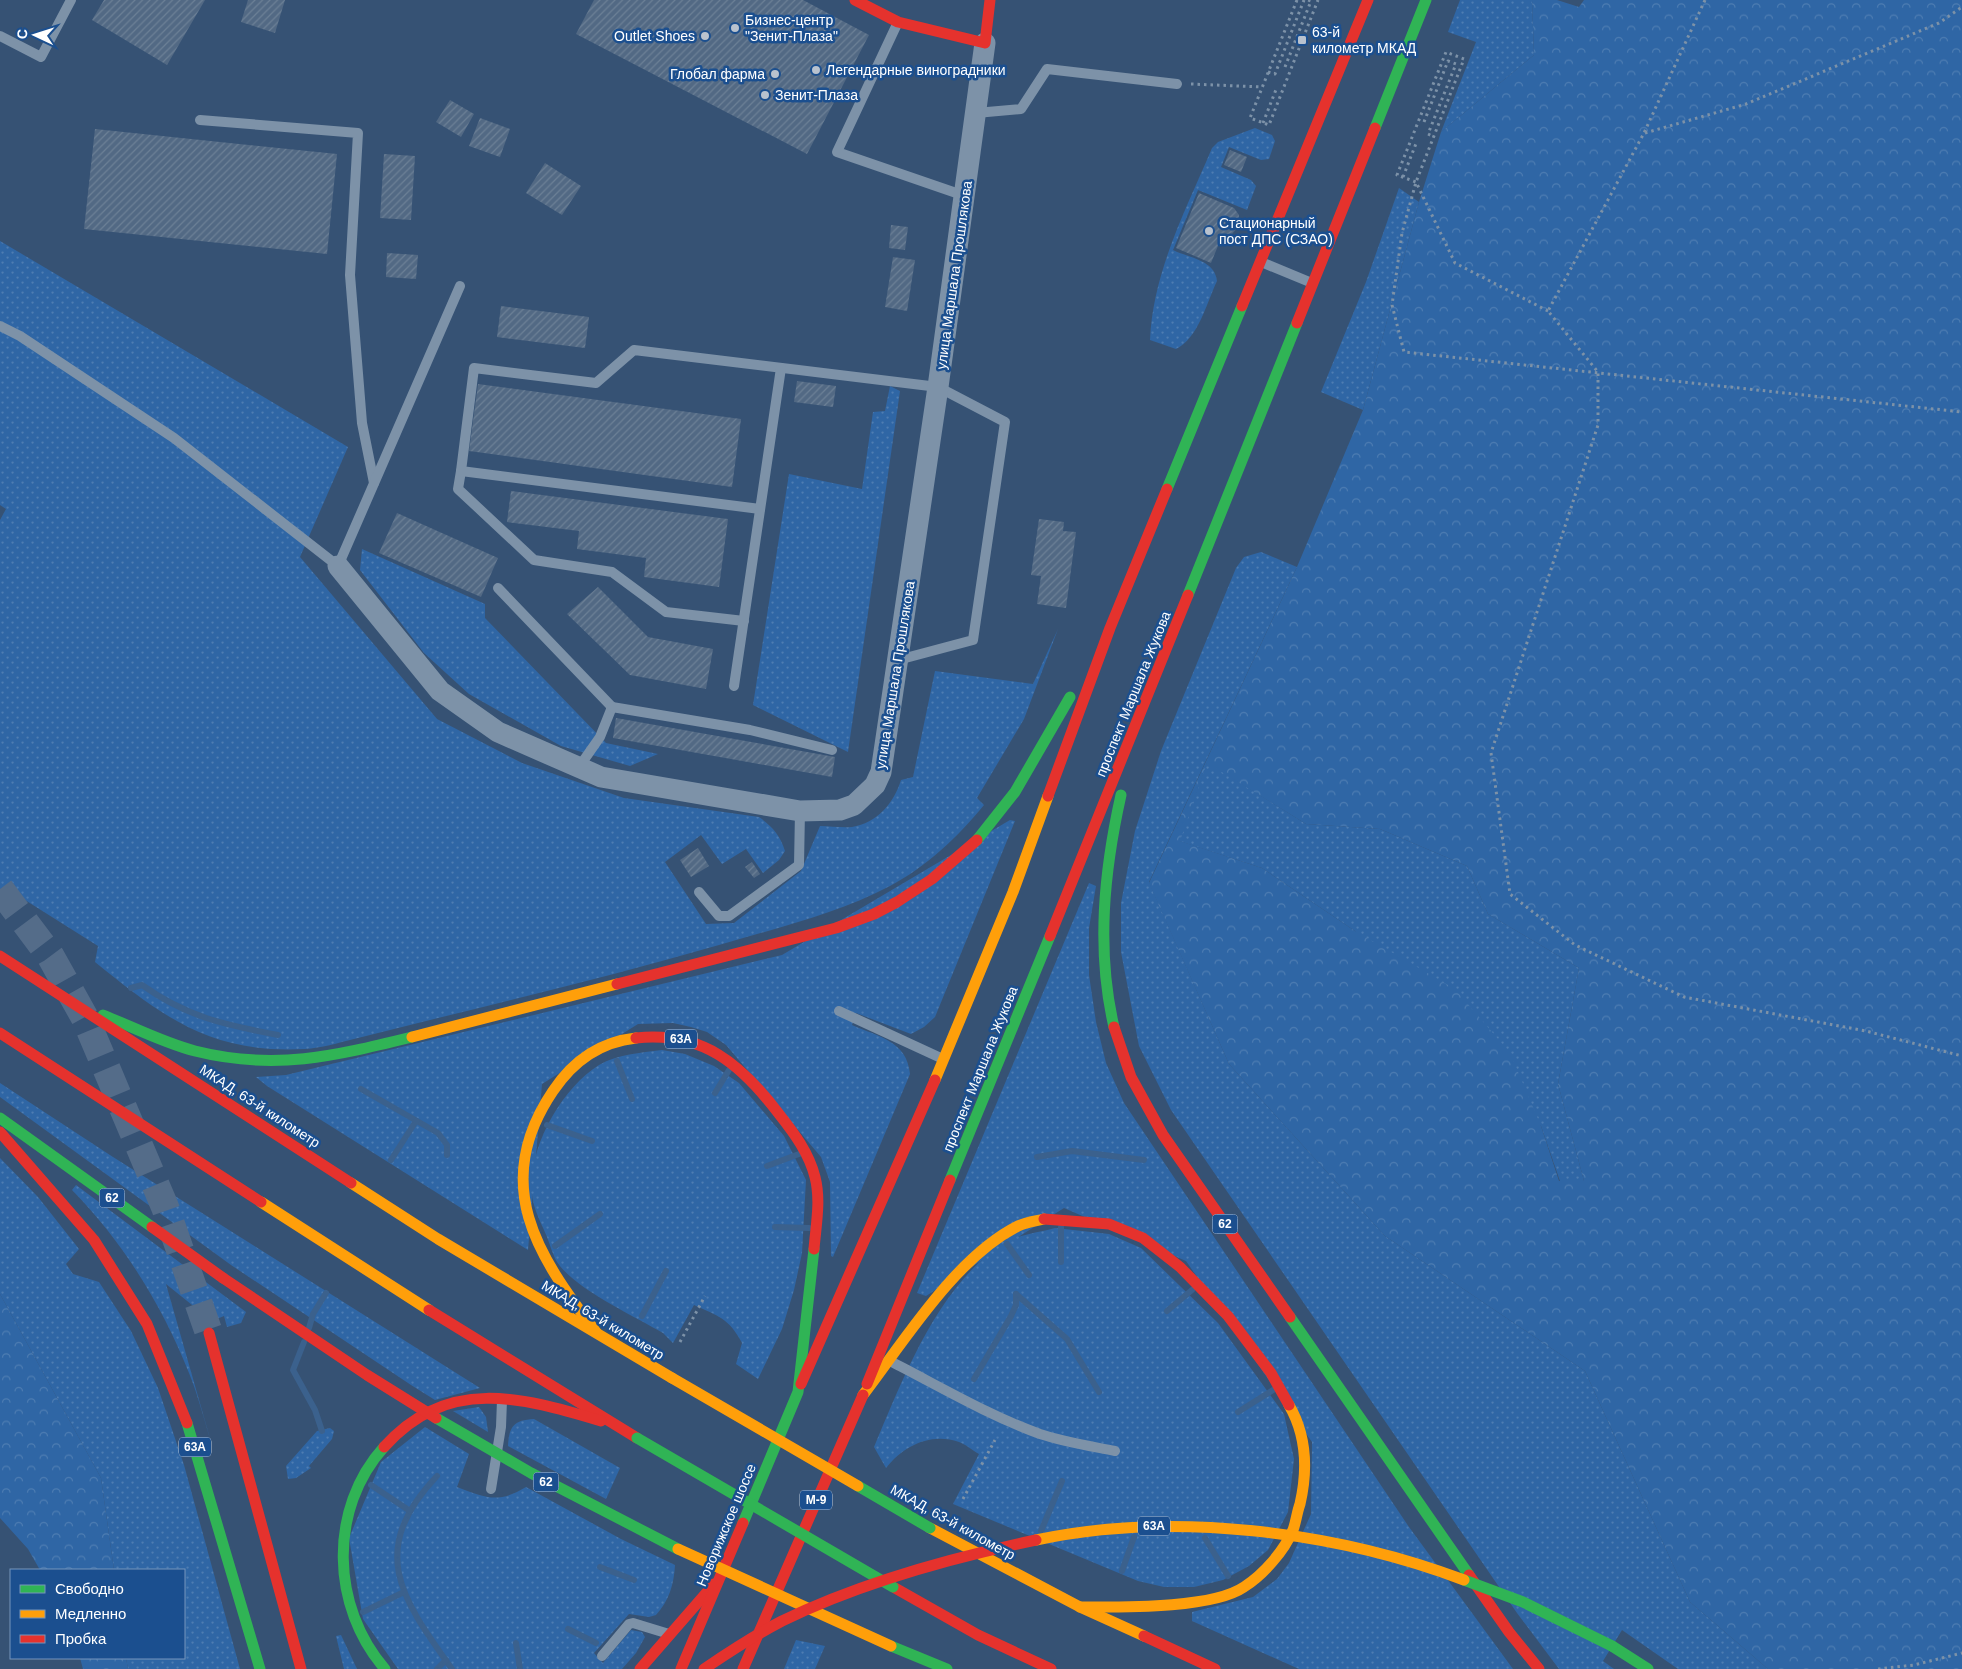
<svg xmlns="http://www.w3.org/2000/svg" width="1962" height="1669" font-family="Helvetica,sans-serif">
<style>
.grass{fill:url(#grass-dots)}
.forest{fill:url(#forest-crowns);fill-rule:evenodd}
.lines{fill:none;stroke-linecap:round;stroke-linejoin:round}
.stream{stroke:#3b618d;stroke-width:6}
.building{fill:url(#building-hatch)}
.highway-tunnel{stroke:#546c89;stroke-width:28;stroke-dasharray:28 14;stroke-linecap:butt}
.path{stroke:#7d92a8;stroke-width:3;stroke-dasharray:2.5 4;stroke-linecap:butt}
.lane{stroke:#7d92a8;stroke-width:10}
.street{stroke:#7d92a8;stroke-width:21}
.fast{stroke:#30b455;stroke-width:11}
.slow{stroke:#ff9f0a;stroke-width:11}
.jam{stroke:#e5322d;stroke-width:11}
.fast-bridge{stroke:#30b455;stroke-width:11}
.slow-bridge{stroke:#ff9f0a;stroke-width:11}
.jam-bridge{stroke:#e5322d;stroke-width:11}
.poi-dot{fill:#b9c2ce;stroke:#1b4f8f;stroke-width:2}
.labels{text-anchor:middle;stroke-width:5;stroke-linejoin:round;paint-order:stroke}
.shield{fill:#1b4f8f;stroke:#bbcadd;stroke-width:1}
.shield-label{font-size:12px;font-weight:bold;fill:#fff}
.poi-label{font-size:14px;fill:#fff;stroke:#1b4f8f;text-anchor:start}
.street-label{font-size:14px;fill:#fff;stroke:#1b4f8f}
</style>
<defs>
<pattern id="grass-dots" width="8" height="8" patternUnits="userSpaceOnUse" patternTransform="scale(1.25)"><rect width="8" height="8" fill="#2f66a5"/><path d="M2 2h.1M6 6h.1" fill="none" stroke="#4e7db2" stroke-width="1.8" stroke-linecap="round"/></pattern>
<pattern id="forest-crowns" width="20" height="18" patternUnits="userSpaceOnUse" patternTransform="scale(1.25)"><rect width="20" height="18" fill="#2f66a5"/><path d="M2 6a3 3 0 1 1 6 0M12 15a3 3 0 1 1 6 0" fill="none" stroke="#4e7db2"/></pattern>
<pattern id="building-hatch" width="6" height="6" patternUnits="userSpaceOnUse" patternTransform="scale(1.25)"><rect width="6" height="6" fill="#526984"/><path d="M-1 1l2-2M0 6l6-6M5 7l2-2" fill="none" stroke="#6c8096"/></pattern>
</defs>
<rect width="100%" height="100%" fill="#365274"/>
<g class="grass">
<path d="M1460 0H1532L1534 55 1441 132 1476 42 1448 32Z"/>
<path d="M1255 128 1272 135 1275 141 1269 159 1261 160 1229 147 1221 167 1251 180 1256 186 1247 210 1198 190 1173 250C1189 258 1215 260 1217 281 1207 302 1198 339 1176 349L1150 340C1153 271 1186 210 1212 148L1218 142Z"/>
<path d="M1399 188 1419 202 1363 410 1321 392 1366 282Z"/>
<path d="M0 241 348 447 300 557 437 719 522 763 624 798 759 817C772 826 780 835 785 851L779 860 763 873 746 849 722 864 701 835 665 862 706 924 734 923 801 871 820 826C830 826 842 828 852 827 877 823 894 803 901 780L913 777 935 671 1033 684 1058 629 1024 719 977 798 984 805C959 836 926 867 890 886 837 914 776 928 719 945 598 980 476 1008 354 1039 338 1043 321 1048 305 1049 212 1054 164 1018 95 962L98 946 25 900 19 909 0 900V520L6 509 0 505Z"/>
<path d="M890 386 900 391 848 752 753 705 789 474 862 489 873 412 885 411Z"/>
<path d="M362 549 485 604V618L606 743 658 754 630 766 561 746 469 694 424 653 360 570Z"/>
<path d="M1261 552 1297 567 1149 882 1229 1064 1385 1236 1585 1371 1690 1602 1768 1669H1678L1622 1630 1603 1661 1614 1669H1559L1517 1613 1171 1110 1139 1046 1121 952V903L1135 831 1161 751 1236 568 1244 557Z"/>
<path d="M1207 762 1306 824 1380 829 1467 866 1488 914 1579 968 1558 1084 1584 1181H1560L1541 1126 1355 931 1262 868 1179 841Z"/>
<path d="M1010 820 1015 821 935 1017 924 1027 911 1034 856 1013 852 1025C879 1037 907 1041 910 1074L833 1257 831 1256 830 1182 821 1157 726 1045 707 1032 691 1027 673 1023 638 1024 542 1084 528 1250 267 1086 256 1077 286 1075 782 955Z"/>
<path d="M1089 883 1096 886 1089 928V975L1096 1022 1106 1063 1124 1103 1409 1527 1513 1669H1299L1192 1621V1612L1253 1597 1277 1579 1289 1563 1311 1514 1312 1442 1186 1261 1064 1208 926 1296 917 1293Z"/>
<path d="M662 1050 685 1054 714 1066 739 1083 784 1136 806 1180 802 1253 794 1290 782 1329 758 1379 736 1364 742 1343C729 1318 718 1316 694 1305L673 1343 663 1333C634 1316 575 1289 557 1262 553 1255 550 1245 547 1237 543 1227 537 1216 534 1205 522 1157 559 1090 599 1065 618 1054 640 1053 662 1050Z"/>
<path d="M0 1083 113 1157 480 1388 435 1400 411 1385 231 1265 0 1097Z"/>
<path d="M0 1158 38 1197 79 1249 66 1264 73 1274 99 1282 131 1331 158 1388 184 1465 240 1669H128L126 1658H184V1570H114L101 1478 0 1294Z"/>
<path d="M76 1185 246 1312 241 1323 227 1327 224 1316 212 1321 166 1284 211 1442C204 1419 198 1395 189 1373 162 1305 123 1242 72 1190Z"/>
<path d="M1055 1228 1109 1234 1141 1248 1218 1323 1284 1414 1294 1459 1288 1512 1268 1550 1249 1566 1223 1580 1194 1587H1164L1138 1581 953 1504 979 1454C972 1450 965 1444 959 1442 931 1432 903 1446 886 1468L874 1447C903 1379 941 1276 1011 1240 1023 1234 1041 1232 1055 1228Z"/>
<path d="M479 1407 486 1417 488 1432 453 1411Z"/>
<path d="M534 1419 620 1468 606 1499 508 1446C509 1426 514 1420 534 1419Z"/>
<path d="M425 1427 469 1454 457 1487C486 1498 498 1504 526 1487L621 1539 675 1565C674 1584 669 1601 656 1615L649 1617 629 1614 594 1653 603 1663 631 1630 642 1632 645 1637 636 1653 622 1669H398L363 1619 349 1538 381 1462Z"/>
<path d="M330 1428 334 1431 332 1439 309 1466 311 1468 296 1478 288 1479 286 1466 317 1431Z"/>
<path d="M341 1635 357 1669H344L336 1636Z"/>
<path d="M796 1640 825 1646 815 1669H784Z"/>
</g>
<g class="forest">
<path d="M1532 0H1557L1579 7 1584 0H1962V1669H1768L1690 1602 1585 1371 1385 1236 1229 1064 1149 883 1297 567 1363 410 1419 202 1441 132 1534 55ZM1207 763 1306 824 1380 829 1467 866 1488 914 1579 968 1558 1084 1584 1181H1559L1541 1126 1510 1053 1455 989 1355 931 1262 868 1180 841Z"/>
<path d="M0 1294 101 1478 114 1570H40L28 1549 0 1518Z"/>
<path d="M80 1658H126L128 1669H83Z"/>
</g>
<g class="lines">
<g class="stream">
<path d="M131 988 142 985C187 1017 225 1025 278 1035"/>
<path d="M617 1061 632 1099"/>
<path d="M361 1089 438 1133 447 1145V1155"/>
<path d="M715 1093 729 1070"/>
<path d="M547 1125 592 1141"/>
<path d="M1037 1157 1072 1151 1144 1160"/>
<path d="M391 1160 416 1121"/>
<path d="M767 1166 799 1154"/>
<path d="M775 1227 809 1228"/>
<path d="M1007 1244 1029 1275"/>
<path d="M555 1246 600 1214"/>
<path d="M1061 1262V1227"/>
<path d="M1016 1294 1067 1339 1099 1392"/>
<path d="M1167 1311 1192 1290"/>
<path d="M642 1316 666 1271"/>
<path d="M309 1328 313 1314 326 1293"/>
<path d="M304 1342 293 1370 315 1410 322 1431"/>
<path d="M974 1379 1011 1316 1016 1305V1294"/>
<path d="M1238 1412 1273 1390"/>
<path d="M437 1476C366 1551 402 1599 452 1669"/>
<path d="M371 1485 410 1511"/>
<path d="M1041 1531 1062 1481"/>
<path d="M1205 1538 1228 1576"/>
<path d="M600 1567 634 1580"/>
<path d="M1122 1571 1134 1537"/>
<path d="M363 1612 404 1592"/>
<path d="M568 1629 596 1643"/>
<path d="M516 1643 520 1669"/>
<path d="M437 1669 446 1660"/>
</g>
</g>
<g class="building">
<path d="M104 0H205L167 65 92 20Z"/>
<path d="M248 0H285L275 33 241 22Z"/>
<path d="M594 0H803L869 35 807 154 576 34Z"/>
<path d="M450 100 474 114 461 137 436 122Z"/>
<path d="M480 118 510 129 500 157 469 146Z"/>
<path d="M95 129 337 154 327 254 84 229Z"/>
<path d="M1230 150 1247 157 1241 172 1224 165Z"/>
<path d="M384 154 415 156 411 220 380 218Z"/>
<path d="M545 163 581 186 562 215 526 193Z"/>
<path d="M1199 193 1234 208 1239 215 1238 227 1232 234 1222 236 1211 263 1176 248Z"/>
<path d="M891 225 908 227 905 250 889 248Z"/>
<path d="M387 253 418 255 416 279 386 277Z"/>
<path d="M893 257 915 260 907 311 885 307Z"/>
<path d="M501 306 589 317 585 348 497 337Z"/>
<path d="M797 381 836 386 833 407 794 402Z"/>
<path d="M478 384 741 419 732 487 469 451Z"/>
<path d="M511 491 728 519 719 587 644 577 646 558 577 549 579 531 507 522Z"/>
<path d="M397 513 498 558 481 597 379 553Z"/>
<path d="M1039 519 1064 522 1063 531 1076 532 1066 608 1037 604 1041 576 1031 575Z"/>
<path d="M598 587 648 637 713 649 706 689 630 675 567 614Z"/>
<path d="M616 718 835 757 832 777 613 738Z"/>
<path d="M698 848 709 866 691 877 680 860Z"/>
<path d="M752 862 760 874 754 878 745 867Z"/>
</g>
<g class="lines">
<path class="highway-tunnel" d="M0 889 51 957 85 1018 165 1207 209 1333"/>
<g class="path">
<path d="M1297 0 1250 118 1269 125 1318 0"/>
<path d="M1705 0 1644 133 1548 311 1598 372V425L1491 753 1510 894 1575 945 1684 997 1866 1031 1962 1056"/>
<path d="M1285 67 1311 1 1308 0"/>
<path d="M1268 72 1275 74 1304 0"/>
<path d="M1191 84 1262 87"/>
<path d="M1424 122 1448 61 1456 64 1428 134 1434 137"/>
<path d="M1263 123 1277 87"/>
<path d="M1645 133 1746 104 1939 23 1962 7"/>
<path d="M1403 177 1417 141"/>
<path d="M1548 311 1455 263 1416 182 1397 175 1446 52 1464 59 1416 182 1402 233 1392 305 1404 352 1962 412"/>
<path d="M680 1342 705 1296"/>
<path d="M963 1499 995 1440"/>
<path d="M1878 1669 1914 1665 1962 1653"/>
</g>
<g class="lane">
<path d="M898 22 837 152 965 196"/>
<path d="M0 36 41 57 71 0"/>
<path d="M976 113 1021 109 1047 69 1177 84"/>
<path d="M200 120 358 133 350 275 362 423 374 483"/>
<path d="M1261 262 1312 283"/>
<path d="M0 326 20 336 174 438 338 566 460 286"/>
<path d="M461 471 458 489 534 560 612 572 666 612 744 621"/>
<path d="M760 509 461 471 474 368 596 383 634 350 938 387 1005 422 973 640 898 660"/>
<path d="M498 588 612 707 600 737 579 767"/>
<path d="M734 686 781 368"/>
<path d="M612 707 750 730 832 750"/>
<path d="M699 892 719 916H729L799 865 800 811"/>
<path d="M839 1011 943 1059"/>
<path d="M890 1361C939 1386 988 1415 1040 1434 1064 1442 1090 1446 1115 1451"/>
<path d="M491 1489 501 1427 502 1400"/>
<path d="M602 1656 629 1624 633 1623 669 1634"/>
</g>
<path class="street" d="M338 566 440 691 498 732 601 777 800 811 840 810 854 805 875 785 881 772 938 387 985 43"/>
<g class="fast">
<path d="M1375 128 1426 0"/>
<path d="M1167 489 1242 306"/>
<path d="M1188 595 1297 323"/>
<path d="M977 840 1015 792 1070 697"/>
<path d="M103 1015C133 1027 164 1043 195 1051 275 1071 335 1056 412 1037"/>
<path d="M1114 1027C1096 950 1104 871 1121 795"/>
<path d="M0 1118 152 1227"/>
<path d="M950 1180 1050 936"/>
<path d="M1290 1317 1469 1575"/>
<path d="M187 1423 260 1669"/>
<path d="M384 1447C328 1509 331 1607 385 1669"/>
<path d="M743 1523 798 1392 814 1249"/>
<path d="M891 1646 947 1669"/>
<path d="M1612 1646 1648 1669"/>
</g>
<g class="slow">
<path d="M412 1037 617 984"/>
<path d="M935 1080 1013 892 1048 796"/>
<path d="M351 1183 438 1239 672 1378"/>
<path d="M261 1202 429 1310"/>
<path d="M596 1332C537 1255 490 1184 553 1091 573 1061 599 1042 636 1038"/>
<path d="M863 1395C905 1340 956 1257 1018 1226 1026 1222 1036 1221 1044 1219"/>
<path d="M930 1528 1080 1607 1144 1636"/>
<path d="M1080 1607C1120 1607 1212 1609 1244 1587 1264 1574 1284 1551 1293 1530 1296 1522 1297 1512 1300 1504 1308 1469 1307 1436 1289 1405"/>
</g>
<g class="jam">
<path d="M855 0 898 22 985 43 990 0"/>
<path d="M1242 306 1368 0"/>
<path d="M1297 323 1375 128"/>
<path d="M1048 796 1110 628 1167 489"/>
<path d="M1050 936 1188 595"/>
<path d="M0 956 351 1183"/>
<path d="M617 984 836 928 874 914 897 902 932 879 977 840"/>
<path d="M1114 1027 1131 1077 1163 1135 1290 1317"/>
<path d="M0 1033 261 1202"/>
<path d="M636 1038C703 1031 741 1064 779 1114 794 1133 809 1153 815 1177 821 1200 816 1225 814 1249"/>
<path d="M0 1132 94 1240 147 1324 187 1423"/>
<path d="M1044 1219 1109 1224 1143 1238 1180 1267 1228 1316 1271 1373 1289 1405"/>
<path d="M152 1227 223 1278"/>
<path d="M429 1310 637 1438"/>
<path d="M209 1333 301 1669"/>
<path d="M801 1384 935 1080"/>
<path d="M867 1384 950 1180"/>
<path d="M384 1447C447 1376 521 1397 601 1421"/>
<path d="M1469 1575 1509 1632 1539 1669"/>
<path d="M895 1588 978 1635 1051 1669"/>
<path d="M1144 1636 1215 1669"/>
<path d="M640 1669 714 1584"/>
<path d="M681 1669 743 1523"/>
<path d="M743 1669 863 1395"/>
</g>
<g class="fast-bridge">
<path d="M436 1418 531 1473 678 1549"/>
<path d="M637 1438 893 1587"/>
<path d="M858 1486 930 1528"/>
<path d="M1464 1580 1523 1602 1612 1646"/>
</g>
<g class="slow-bridge">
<path d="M672 1378 858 1486"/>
<path d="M1036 1540C1172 1511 1335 1531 1464 1580"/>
<path d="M678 1549 891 1646"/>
</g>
<g class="jam-bridge">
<path d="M223 1278 367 1375 436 1418"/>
<path d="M704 1669C729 1652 755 1635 782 1621 862 1582 950 1558 1036 1540"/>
</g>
</g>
<g class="poi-dot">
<circle cx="735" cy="28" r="5"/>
<circle cx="705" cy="36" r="5"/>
<rect x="1297" y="35" width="10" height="10" rx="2.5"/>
<circle cx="816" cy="70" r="5"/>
<circle cx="775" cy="74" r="5"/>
<circle cx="765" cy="95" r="5"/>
<circle cx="1209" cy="231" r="5"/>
</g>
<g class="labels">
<g class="shield">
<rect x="665" y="1029.5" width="32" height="19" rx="4"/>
<rect x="99.5" y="1188.5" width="25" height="19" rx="4"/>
<rect x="1212.5" y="1214.5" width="25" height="19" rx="4"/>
<rect x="179" y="1437.5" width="32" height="19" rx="4"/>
<rect x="533.5" y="1472.5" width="25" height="19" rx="4"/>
<rect x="800" y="1490.5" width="32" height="19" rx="4"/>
<rect x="1138" y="1516.5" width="32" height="19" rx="4"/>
</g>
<g class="shield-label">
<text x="681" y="1043">63A</text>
<text x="112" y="1202">62</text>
<text x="1225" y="1228">62</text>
<text x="195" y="1451">63A</text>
<text x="546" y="1486">62</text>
<text x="816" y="1504">М-9</text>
<text x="1154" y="1530">63A</text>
</g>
<g class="poi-label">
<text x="745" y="25">Бизнес-центр<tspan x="745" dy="16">"Зенит-Плаза"</tspan></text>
<text x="1312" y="37">63-й<tspan x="1312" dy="16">километр МКАД</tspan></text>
<text x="695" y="41" text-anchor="end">Outlet Shoes</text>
<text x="826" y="75">Легендарные виноградники</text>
<text x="765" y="79" text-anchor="end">Глобал фарма</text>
<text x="775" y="100">Зенит-Плаза</text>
<text x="1219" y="228">Стационарный<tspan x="1219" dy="16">пост ДПС (СЗАО)</tspan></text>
</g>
<g class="street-label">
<text transform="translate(954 275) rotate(-82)" y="5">улица Маршала Прошлякова</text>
<text transform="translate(895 675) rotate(-81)" y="5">улица Маршала Прошлякова</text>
<text transform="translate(1133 694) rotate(-68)" y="5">проспект Маршала Жукова</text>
<text transform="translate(980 1069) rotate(-68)" y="5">проспект Маршала Жукова</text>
<text transform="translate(260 1106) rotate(33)" y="5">МКАД, 63-й километр</text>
<text transform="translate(603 1320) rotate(31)" y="5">МКАД, 63-й километр</text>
<text transform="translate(953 1522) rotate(29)" y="5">МКАД, 63-й километр</text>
<text transform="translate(726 1525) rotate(-67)" y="5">Новорижское шоссе</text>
</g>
</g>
<rect x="10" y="1569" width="175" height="90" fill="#1b4f8f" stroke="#7695bc"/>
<rect x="20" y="1585" width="25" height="8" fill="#30b455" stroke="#7695bc"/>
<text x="55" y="1594" font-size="15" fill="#ffffff">Свободно</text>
<rect x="20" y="1610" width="25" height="8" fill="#ff9f0a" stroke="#7695bc"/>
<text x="55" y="1619" font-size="15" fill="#ffffff">Медленно</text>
<rect x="20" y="1635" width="25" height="8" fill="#e5322d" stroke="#7695bc"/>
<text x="55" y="1644" font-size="15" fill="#ffffff">Пробка</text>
<g transform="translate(35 35) rotate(274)" stroke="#1b4f8f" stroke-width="4" paint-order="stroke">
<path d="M0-4L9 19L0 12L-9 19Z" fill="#ffffff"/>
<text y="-8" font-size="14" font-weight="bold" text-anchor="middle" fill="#ffffff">С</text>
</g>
</svg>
